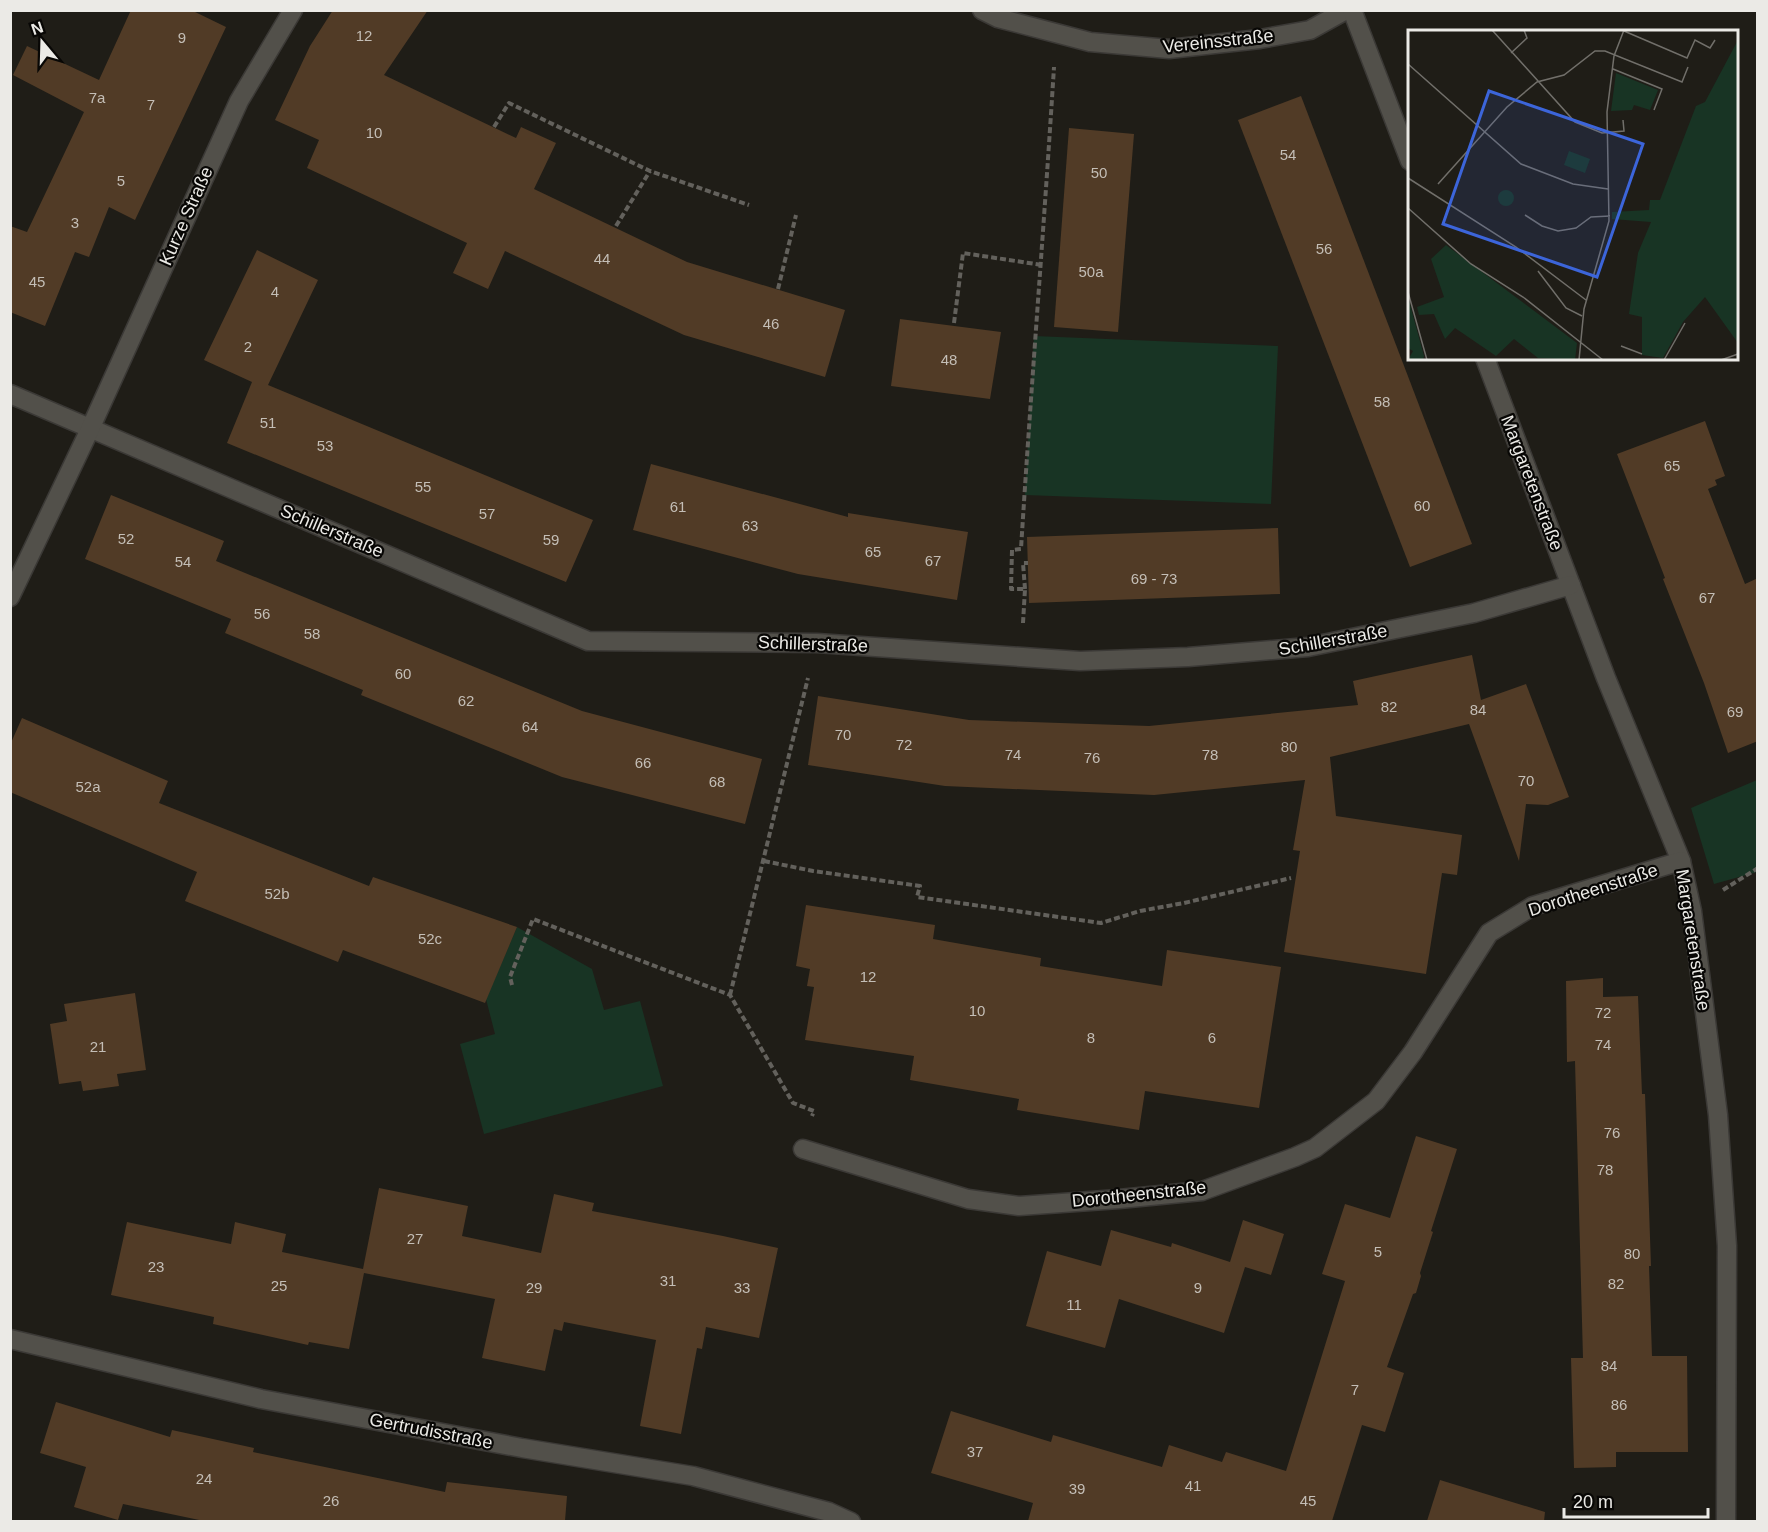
<svg xmlns="http://www.w3.org/2000/svg" width="1768" height="1532" font-family="Helvetica,sans-serif">
<style>
.green{fill:#183424}
.building{fill:#513b26}
.lines{fill:none;stroke-linecap:round;stroke-linejoin:round}
.street-casing{stroke:#3b3936;stroke-width:21}
.path{stroke:#63615c;stroke-width:4;stroke-dasharray:6 3;stroke-linecap:butt}
.street{stroke:#52504a;stroke-width:18}
.labels{text-anchor:middle;stroke-width:4.5;stroke-linejoin:round;paint-order:stroke}
.number-label{font-size:15px;fill:#c4beb6}
.street-label{font-size:18px;fill:#ebeae6;stroke:#080705}
.inset-road{fill:none;stroke:#716f6a;stroke-width:1.5}
.view{fill:#3c65da;fill-opacity:0.15;stroke:#3c65da;stroke-width:3}
.inset-edge{fill:none;stroke:#ebeae6;stroke-width:3}
</style>
<rect width="100%" height="100%" fill="#1f1d17"/>
<g class="green">
<path d="M1034 336 1278 346 1271 504 1025 495Z"/>
<path d="M1757 780V872L1714 884 1691 808Z"/>
<path d="M517 927 592 969 604 1010 640 1001 663 1086 484 1134 460 1044 495 1034 486 999Z"/>
</g>
<g class="building">
<path d="M131 10H191L226 27 135 220 109 207 89 257 75 252 45 326 10 312V226L27 232 84 112 13 75 27 46 99 80Z"/>
<path d="M333 10H428L384 75 516 138 521 127 556 143 534 189 687 262 845 310 825 377 684 335 505 251 488 289 453 273 467 243 307 168 319 140 275 120 310 46Z"/>
<path d="M1301 96 1472 544 1410 567 1238 120Z"/>
<path d="M1069 128 1134 134 1118 332 1054 327Z"/>
<path d="M257 250 318 280 268 385 593 520 566 582 227 443 252 382 204 360Z"/>
<path d="M900 319 1001 332 990 399 891 386Z"/>
<path d="M1705 421 1725 476 1715 480 1717 485 1708 489 1745 584 1758 578V741L1728 753 1704 683 1663 579 1665 578 1617 454Z"/>
<path d="M651 464 848 517V513L968 532 957 600 798 574 633 530Z"/>
<path d="M111 495 224 541 216 561 582 711 762 759 745 824 562 777 361 695 363 690 225 633 231 619 85 559Z"/>
<path d="M1278 528 1280 594 1029 603 1027 537Z"/>
<path d="M1472 655 1481 700 1526 684 1569 797 1548 805 1526 804 1519 861 1469 724 1330 757 1336 816 1462 835 1457 875 1442 873 1426 974 1284 952 1300 851 1293 850 1305 780 1154 795 945 786 808 765 818 696 969 720 1149 726 1358 705 1353 681Z"/>
<path d="M22 718 168 781 159 803 369 886 373 877 517 927 485 1003 343 950 338 962 185 901 197 872 10 792V745Z"/>
<path d="M806 905 935 925 933 939 1041 958 1040 966 1162 986 1167 950 1281 967 1259 1108 1145 1091 1139 1130 1017 1110 1019 1099 910 1080 914 1056 805 1040 814 987 807 986 810 969 796 966Z"/>
<path d="M1603 978V997L1638 996 1642 1094H1645L1651 1266H1649L1652 1356H1687L1688 1452H1616V1467L1574 1468 1571 1358H1583L1575 1061 1567 1062 1566 981Z"/>
<path d="M135 993 146 1070 117 1074 119 1086 83 1091 81 1081 59 1084 50 1024 67 1021 64 1004Z"/>
<path d="M1416 1136 1457 1149 1431 1231 1433 1232 1420 1273 1421 1276 1416 1293 1413 1294 1387 1367 1404 1373 1385 1432 1362 1425 1332 1521H1028L1033 1503 931 1473 951 1411 1051 1442 1053 1435 1162 1467 1169 1445 1222 1462 1226 1452 1286 1471 1345 1281 1322 1274 1345 1204 1390 1218Z"/>
<path d="M379 1188 468 1206 462 1236 541 1253 554 1194 594 1203 592 1211 723 1236 778 1248 759 1338 706 1327 702 1349 697 1348 681 1434 640 1426 656 1340 564 1322 562 1331 554 1329 545 1371 482 1358 495 1299 364 1273 349 1349 309 1342 308 1345 213 1324 214 1317 111 1295 127 1222 231 1244 235 1222 286 1234 282 1252 363 1269Z"/>
<path d="M1243 1220 1284 1234 1271 1275 1245 1267 1224 1333 1119 1299 1105 1348 1026 1326 1047 1251 1101 1266 1111 1230 1171 1247 1172 1243 1230 1262Z"/>
<path d="M56 1402 170 1437 172 1430 254 1448 253 1452 445 1492 447 1482 567 1496 565 1521H204L123 1504 118 1520 74 1507 86 1467 40 1453Z"/>
<path d="M1440 1480 1545 1512 1544 1521H1427Z"/>
</g>
<g class="lines">
<g class="street-casing">
<g id="street">
<path d="M982 10 998 18 1090 42 1169 49 1260 39 1310 30 1346 10"/>
<path d="M1352 10 1410 161"/>
<path d="M1485 358 1606 678 1681 861 1692 911 1718 1115 1727 1246 1726 1522"/>
<path d="M10 394 588 641 817 643 1080 661 1188 657 1308 647 1474 613 1571 585"/>
<path d="M10 597 91 427 239 101 293 10"/>
<path d="M803 1149 968 1199 1019 1206 1119 1199 1202 1191 1295 1157 1315 1148 1376 1101 1413 1052 1489 933 1533 906 1681 861"/>
<path d="M10 1339 261 1399 522 1448 693 1476 829 1512 851 1522"/>
</g>
</g>
<g class="path">
<path d="M494 127 509 103 650 171 749 205"/>
<path d="M616 226 650 171"/>
<path d="M778 289 796 215"/>
<path d="M954 323 963 253 1042 265"/>
<path d="M1025 589 1023 563H1028"/>
<path d="M1023 623 1025 589H1011L1012 550 1021 549C1031 388 1044 228 1054 67"/>
<path d="M764 861 813 871 920 886 917 897 1101 923 1140 911 1184 903 1291 878"/>
<path d="M1723 890 1758 868"/>
<path d="M512 985 510 977 533 919 730 995 793 1103 814 1111 812 1116"/>
<path d="M730 995 808 678"/>
</g>
<use href="#street" class="street"/>
</g>
<g class="labels">
<g class="number-label">
<text x="364" y="41">12</text>
<text x="182" y="43">9</text>
<text x="97" y="103">7a</text>
<text x="151" y="110">7</text>
<text x="374" y="138">10</text>
<text x="1288" y="160">54</text>
<text x="1099" y="178">50</text>
<text x="121" y="186">5</text>
<text x="75" y="228">3</text>
<text x="1324" y="254">56</text>
<text x="602" y="264">44</text>
<text x="1091" y="277">50a</text>
<text x="37" y="287">45</text>
<text x="275" y="297">4</text>
<text x="771" y="329">46</text>
<text x="248" y="352">2</text>
<text x="949" y="365">48</text>
<text x="1382" y="407">58</text>
<text x="268" y="428">51</text>
<text x="325" y="451">53</text>
<text x="1672" y="471">65</text>
<text x="423" y="492">55</text>
<text x="1422" y="511">60</text>
<text x="678" y="512">61</text>
<text x="487" y="519">57</text>
<text x="750" y="531">63</text>
<text x="126" y="544">52</text>
<text x="551" y="545">59</text>
<text x="873" y="557">65</text>
<text x="933" y="566">67</text>
<text x="183" y="567">54</text>
<text x="1154" y="584">69 - 73</text>
<text x="1707" y="603">67</text>
<text x="262" y="619">56</text>
<text x="312" y="639">58</text>
<text x="403" y="679">60</text>
<text x="466" y="706">62</text>
<text x="1389" y="712">82</text>
<text x="1478" y="715">84</text>
<text x="1735" y="717">69</text>
<text x="530" y="732">64</text>
<text x="843" y="740">70</text>
<text x="904" y="750">72</text>
<text x="1289" y="752">80</text>
<text x="1013" y="760">74</text>
<text x="1210" y="760">78</text>
<text x="1092" y="763">76</text>
<text x="643" y="768">66</text>
<text x="1526" y="786">70</text>
<text x="717" y="787">68</text>
<text x="88" y="792">52a</text>
<text x="277" y="899">52b</text>
<text x="430" y="944">52c</text>
<text x="868" y="982">12</text>
<text x="977" y="1016">10</text>
<text x="1603" y="1018">72</text>
<text x="1091" y="1043">8</text>
<text x="1212" y="1043">6</text>
<text x="1603" y="1050">74</text>
<text x="98" y="1052">21</text>
<text x="1612" y="1138">76</text>
<text x="1605" y="1175">78</text>
<text x="415" y="1244">27</text>
<text x="1378" y="1257">5</text>
<text x="1632" y="1259">80</text>
<text x="156" y="1272">23</text>
<text x="668" y="1286">31</text>
<text x="1616" y="1289">82</text>
<text x="279" y="1291">25</text>
<text x="534" y="1293">29</text>
<text x="742" y="1293">33</text>
<text x="1198" y="1293">9</text>
<text x="1074" y="1310">11</text>
<text x="1609" y="1371">84</text>
<text x="1355" y="1395">7</text>
<text x="1619" y="1410">86</text>
<text x="975" y="1457">37</text>
<text x="204" y="1484">24</text>
<text x="1193" y="1491">41</text>
<text x="1077" y="1494">39</text>
<text x="331" y="1506">26</text>
<text x="1308" y="1506">45</text>
</g>
<g class="street-label">
<text transform="translate(1218 41) rotate(-6)" y="6">Vereinsstraße</text>
<text transform="translate(186 216) rotate(-66)" y="6">Kurze Straße</text>
<text transform="translate(1532 483) rotate(69)" y="6">Margaretenstraße</text>
<text transform="translate(332 531) rotate(23)" y="6">Schillerstraße</text>
<text transform="translate(1333 640) rotate(-10)" y="6">Schillerstraße</text>
<text transform="translate(813 644) rotate(2)" y="6">Schillerstraße</text>
<text transform="translate(1593 890) rotate(-18)" y="6">Dorotheenstraße</text>
<text transform="translate(1693 940) rotate(81)" y="6">Margaretenstraße</text>
<text transform="translate(1139 1194) rotate(-6)" y="6">Dorotheenstraße</text>
<text transform="translate(431 1431) rotate(11)" y="6">Gertrudisstraße</text>
</g>
</g>
<g transform="translate(1408 30)">
<rect width="330" height="330" fill="#1f1d17"/>
<path d="M330 10V313L297 267 275 292 255 328 234 325V287L221 284 230 223 243 192 204 189V182L241 180 242 170H252L288 76 297 72ZM208 43 250 60 242 80 226 75 224 80 203 81ZM161 121 182 129 177 143 156 135ZM90 168a8 8 0 1 1 16 0a8 8 0 1 1-16 0ZM38 215 169 313 167 330 130 328 106 309 88 326 47 298 37 309 26 284 11 285 9 277 36 267 23 229ZM0 267 16 326 15 330H0L5 321 0 318Z" fill="#183424"/>
<path class="inset-road" d="M84 0 167 92 194 103 216 101 215 90M216 1 279 28 287 10 302 18 307 10M103 23 119 8 116 0M0 34 113 134 165 154 200 159M205 39 254 59 246 80M0 148 108 217 178 270M30 154 99 77 129 52 156 45 187 21H197L274 52 280 37M0 178 63 234 115 267 195 330M117 185 134 196 150 201 168 198 183 187 202 186M130 241 158 278 174 286M0 262 19 330M213 316 234 324M171 330 176 279 201 191 199 82 206 26 216 0M256 330 277 293M313 330 330 324"/>
<path class="view" d="M81 61 235 114 189 247 35 194Z"/>
<rect width="330" height="330" class="inset-edge"/>
</g>
<rect width="1768" height="1532" fill="none" stroke="#ebeae6" stroke-width="24"/>
<g transform="translate(42 42) rotate(341)" stroke="#080705" stroke-width="4.5" paint-order="stroke">
<path d="M0-4.5L10 22L0 15L-10 22Z" fill="#ebeae6"/>
<text y="-9" font-size="16" font-weight="bold" text-anchor="middle" fill="#ebeae6">N</text>
</g>
<path d="M1564 1508v9h144v-9" fill="none" stroke="#ebeae6" stroke-width="3"/>
<text x="1573" y="1508" font-size="18" fill="#ebeae6" stroke="#080705" stroke-width="4.5" paint-order="stroke">20 m</text>
</svg>
